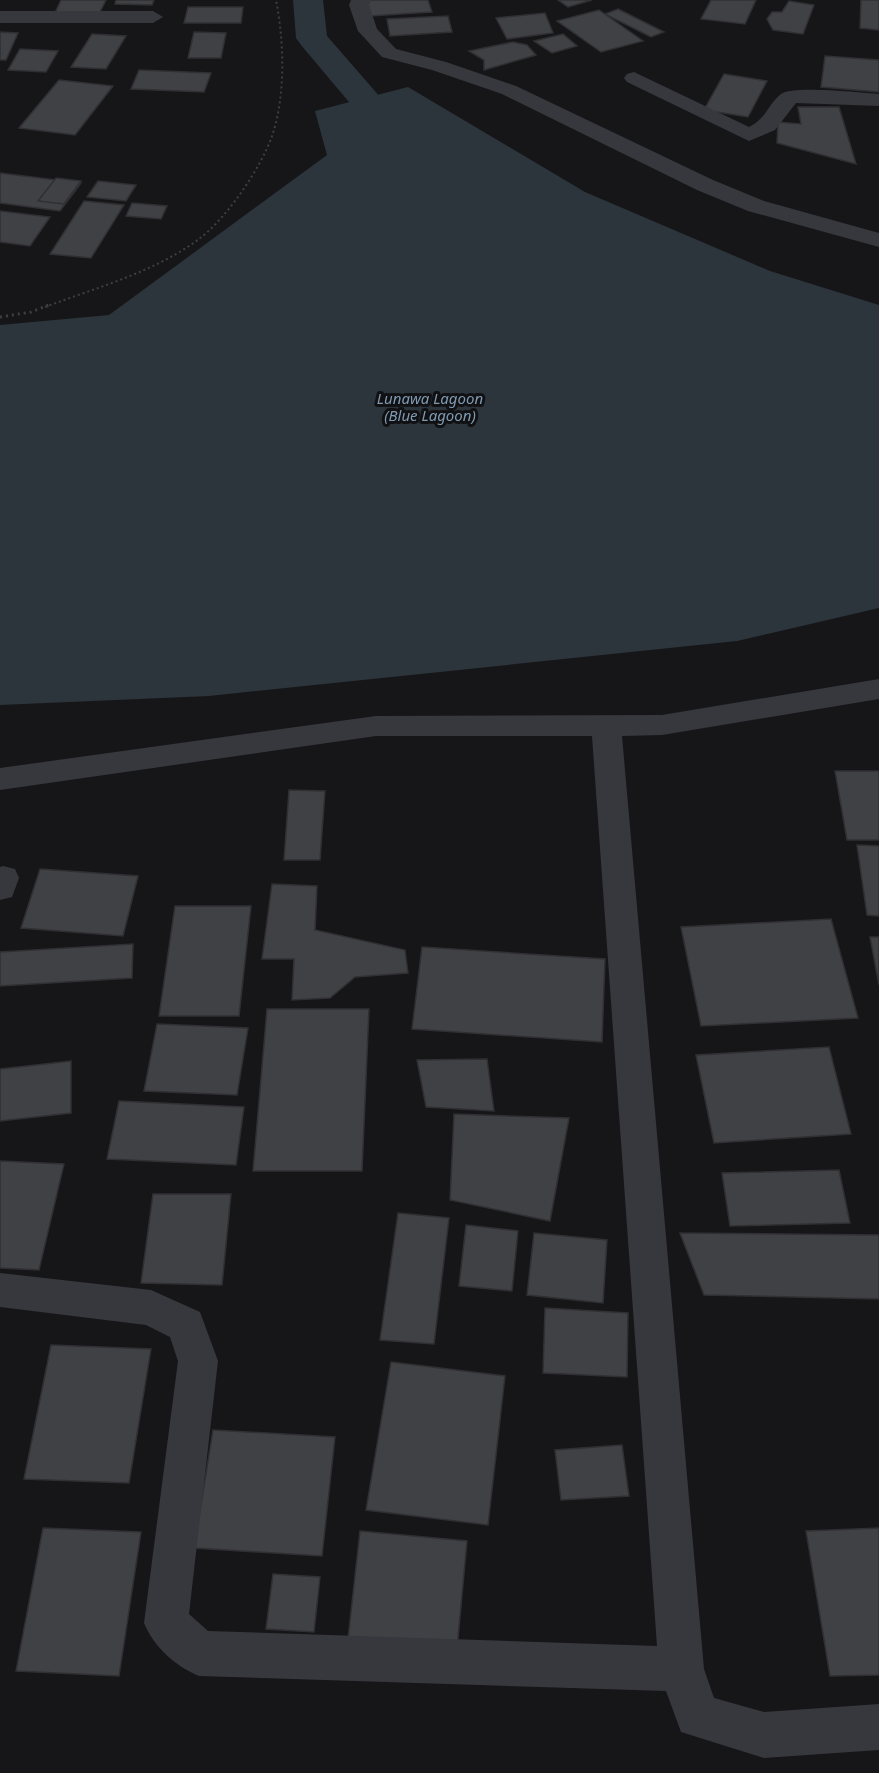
<svg xmlns="http://www.w3.org/2000/svg" width="879" height="1773" font-family="'Noto Sans',sans-serif">
<style>
.water{fill:#2c353c}
.lines{fill:none;stroke-linecap:round;stroke-linejoin:round}
.canal{fill:#2c353c;fill-rule:evenodd}
.building{fill:#404145;stroke:#303034;stroke-width:1.5}
.path-far1{stroke:#3d3f44;stroke-width:2;stroke-dasharray:2 3;stroke-linecap:butt}
.path{stroke:#3d3f44;stroke-width:3;stroke-dasharray:2 4;stroke-linecap:butt}
.minor{fill:#37383d;fill-rule:evenodd}
.labels{text-anchor:middle;stroke-width:6;stroke-linejoin:round;paint-order:stroke}
.far-water-label{font-size:15px;font-style:italic;fill:#7f9bb3;stroke:#111113}
</style>
<rect width="100%" height="100%" fill="#161618"/>
<path class="water" d="M408 87 585 192 770 271 879 305V608L737 641 209 696 0 705V325L109 315 327 155 315 111Z"/>
<g class="lines">
<path class="canal" d="M293 0H323L327 36 394 113 399 120 394 127 382 130 370 127 301 45 296 38Z"/>
</g>
<g class="building">
<path d="M61 0H106L99 14 55 13Z"/>
<path d="M116 0H154L152 5 115 4Z"/>
<path d="M366 0H428L432 12 370 16Z"/>
<path d="M558 0H592L568 7Z"/>
<path d="M711 0H756L745 24 701 19Z"/>
<path d="M861 0H879V30L860 28Z"/>
<path d="M789 1 814 5 803 34 773 30 767 19 772 12H782Z"/>
<path d="M188 7H243L241 23H184Z"/>
<path d="M618 9 664 32 651 37 605 14Z"/>
<path d="M599 10 643 41 601 52 557 21Z"/>
<path d="M545 13 553 33 507 39 496 18Z"/>
<path d="M448 16 452 32 390 36 387 19Z"/>
<path d="M0 32 18 33 6 60H0Z"/>
<path d="M194 32 226 33 221 58H188Z"/>
<path d="M92 34 126 36 106 69 71 67Z"/>
<path d="M563 34 577 46 552 53 534 41Z"/>
<path d="M513 42 527 45 536 55 484 70V60L469 51Z"/>
<path d="M20 49 58 51 46 72 8 70Z"/>
<path d="M825 56 879 60V92L821 87Z"/>
<path d="M139 70 211 73 204 92 131 89Z"/>
<path d="M724 74 767 81 748 117 704 110Z"/>
<path d="M59 80 113 86 75 135 19 128Z"/>
<path d="M798 107H839L856 164 777 143 778 122 801 124Z"/>
<path d="M0 173 81 183 60 211 0 203Z"/>
<path d="M56 178 81 181 64 204 38 201Z"/>
<path d="M98 181 136 185 126 201 87 197Z"/>
<path d="M84 201 124 205 91 258 50 254Z"/>
<path d="M132 203 167 206 161 219 126 216Z"/>
<path d="M0 211 50 217 30 246 0 242Z"/>
<path d="M835 771H879V840H847Z"/>
<path d="M289 790 325 791 320 860H284Z"/>
<path d="M857 845 879 846V916L867 915Z"/>
<path d="M40 869 138 876 123 936 21 928Z"/>
<path d="M272 884 317 886 315 930 405 950 408 973 355 977 330 998 292 1000 294 959H262Z"/>
<path d="M175 906H251L239 1016H159Z"/>
<path d="M831 919 858 1018 701 1026 681 927Z"/>
<path d="M870 937H879V985Z"/>
<path d="M133 944 132 978 0 986V952Z"/>
<path d="M422 947 605 959 602 1042 412 1029Z"/>
<path d="M267 1009H369L362 1171H253Z"/>
<path d="M157 1024 248 1028 237 1095 144 1091Z"/>
<path d="M829 1047 851 1134 714 1143 696 1055Z"/>
<path d="M487 1059 494 1111 426 1107 417 1060Z"/>
<path d="M71 1061V1113L0 1121V1069Z"/>
<path d="M119 1101 244 1107 236 1165 107 1159Z"/>
<path d="M454 1114 569 1118 550 1221 450 1200Z"/>
<path d="M0 1161 64 1164 39 1270 0 1268Z"/>
<path d="M839 1170 850 1223 730 1226 722 1173Z"/>
<path d="M153 1194H231L222 1285 141 1283Z"/>
<path d="M398 1213 449 1218 434 1344 380 1340Z"/>
<path d="M466 1225 518 1231 512 1291 459 1286Z"/>
<path d="M534 1233 607 1240 603 1303 527 1295Z"/>
<path d="M680 1233 879 1235V1299L704 1295Z"/>
<path d="M545 1308 628 1313 627 1377 543 1373Z"/>
<path d="M51 1345 151 1349 129 1483 24 1479Z"/>
<path d="M391 1362 505 1376 488 1525 366 1510Z"/>
<path d="M213 1430 335 1437 322 1556 194 1548Z"/>
<path d="M622 1445 629 1496 561 1500 555 1450Z"/>
<path d="M43 1528 141 1532 119 1676 16 1671Z"/>
<path d="M879 1528V1675L830 1676 806 1531Z"/>
<path d="M360 1531 467 1541 457 1649 348 1639Z"/>
<path d="M273 1574 320 1577 314 1632 266 1629Z"/>
</g>
<g class="lines">
<path class="path-far1" d="M45 307C95 288 155 272 199 239 226 219 261 168 272 136 286 95 284 41 276 0"/>
<path class="path" d="M0 317 31 312 49 305"/>
<g class="minor">
<path d="M351 0H371L369 5 377 29 396 49 446 62 516 86 713 180 764 201 879 233V247L748 211 697 190 502 94 432 70 382 57 358 31 349 5Z"/>
<path d="M0 11H153L163 17 153 23H0Z"/>
<path d="M634 72 749 127C767 118 768 104 781 94 793 85 861 93 879 94V106L796 103 775 130 749 141 627 82 624 78 627 74Z"/>
<path d="M879 679V699L662 735 622 736 704 1669 714 1698 764 1712 879 1704V1750L764 1758 681 1732 666 1691 199 1676C175 1666 154 1647 144 1623L178 1361 170 1337 146 1325 0 1307V1273L151 1290 200 1312 218 1361 189 1614 208 1631 657 1646 592 736H376L0 790V768L376 716 662 715Z"/>
<path d="M3 866 15 869 19 878 12 897 0 900V867Z"/>
</g>
</g>
<g class="labels">
<g class="far-water-label">
<text x="430" y="404">Lunawa Lagoon<tspan x="430" dy="17">(Blue Lagoon)</tspan></text>
</g>
</g>
</svg>
